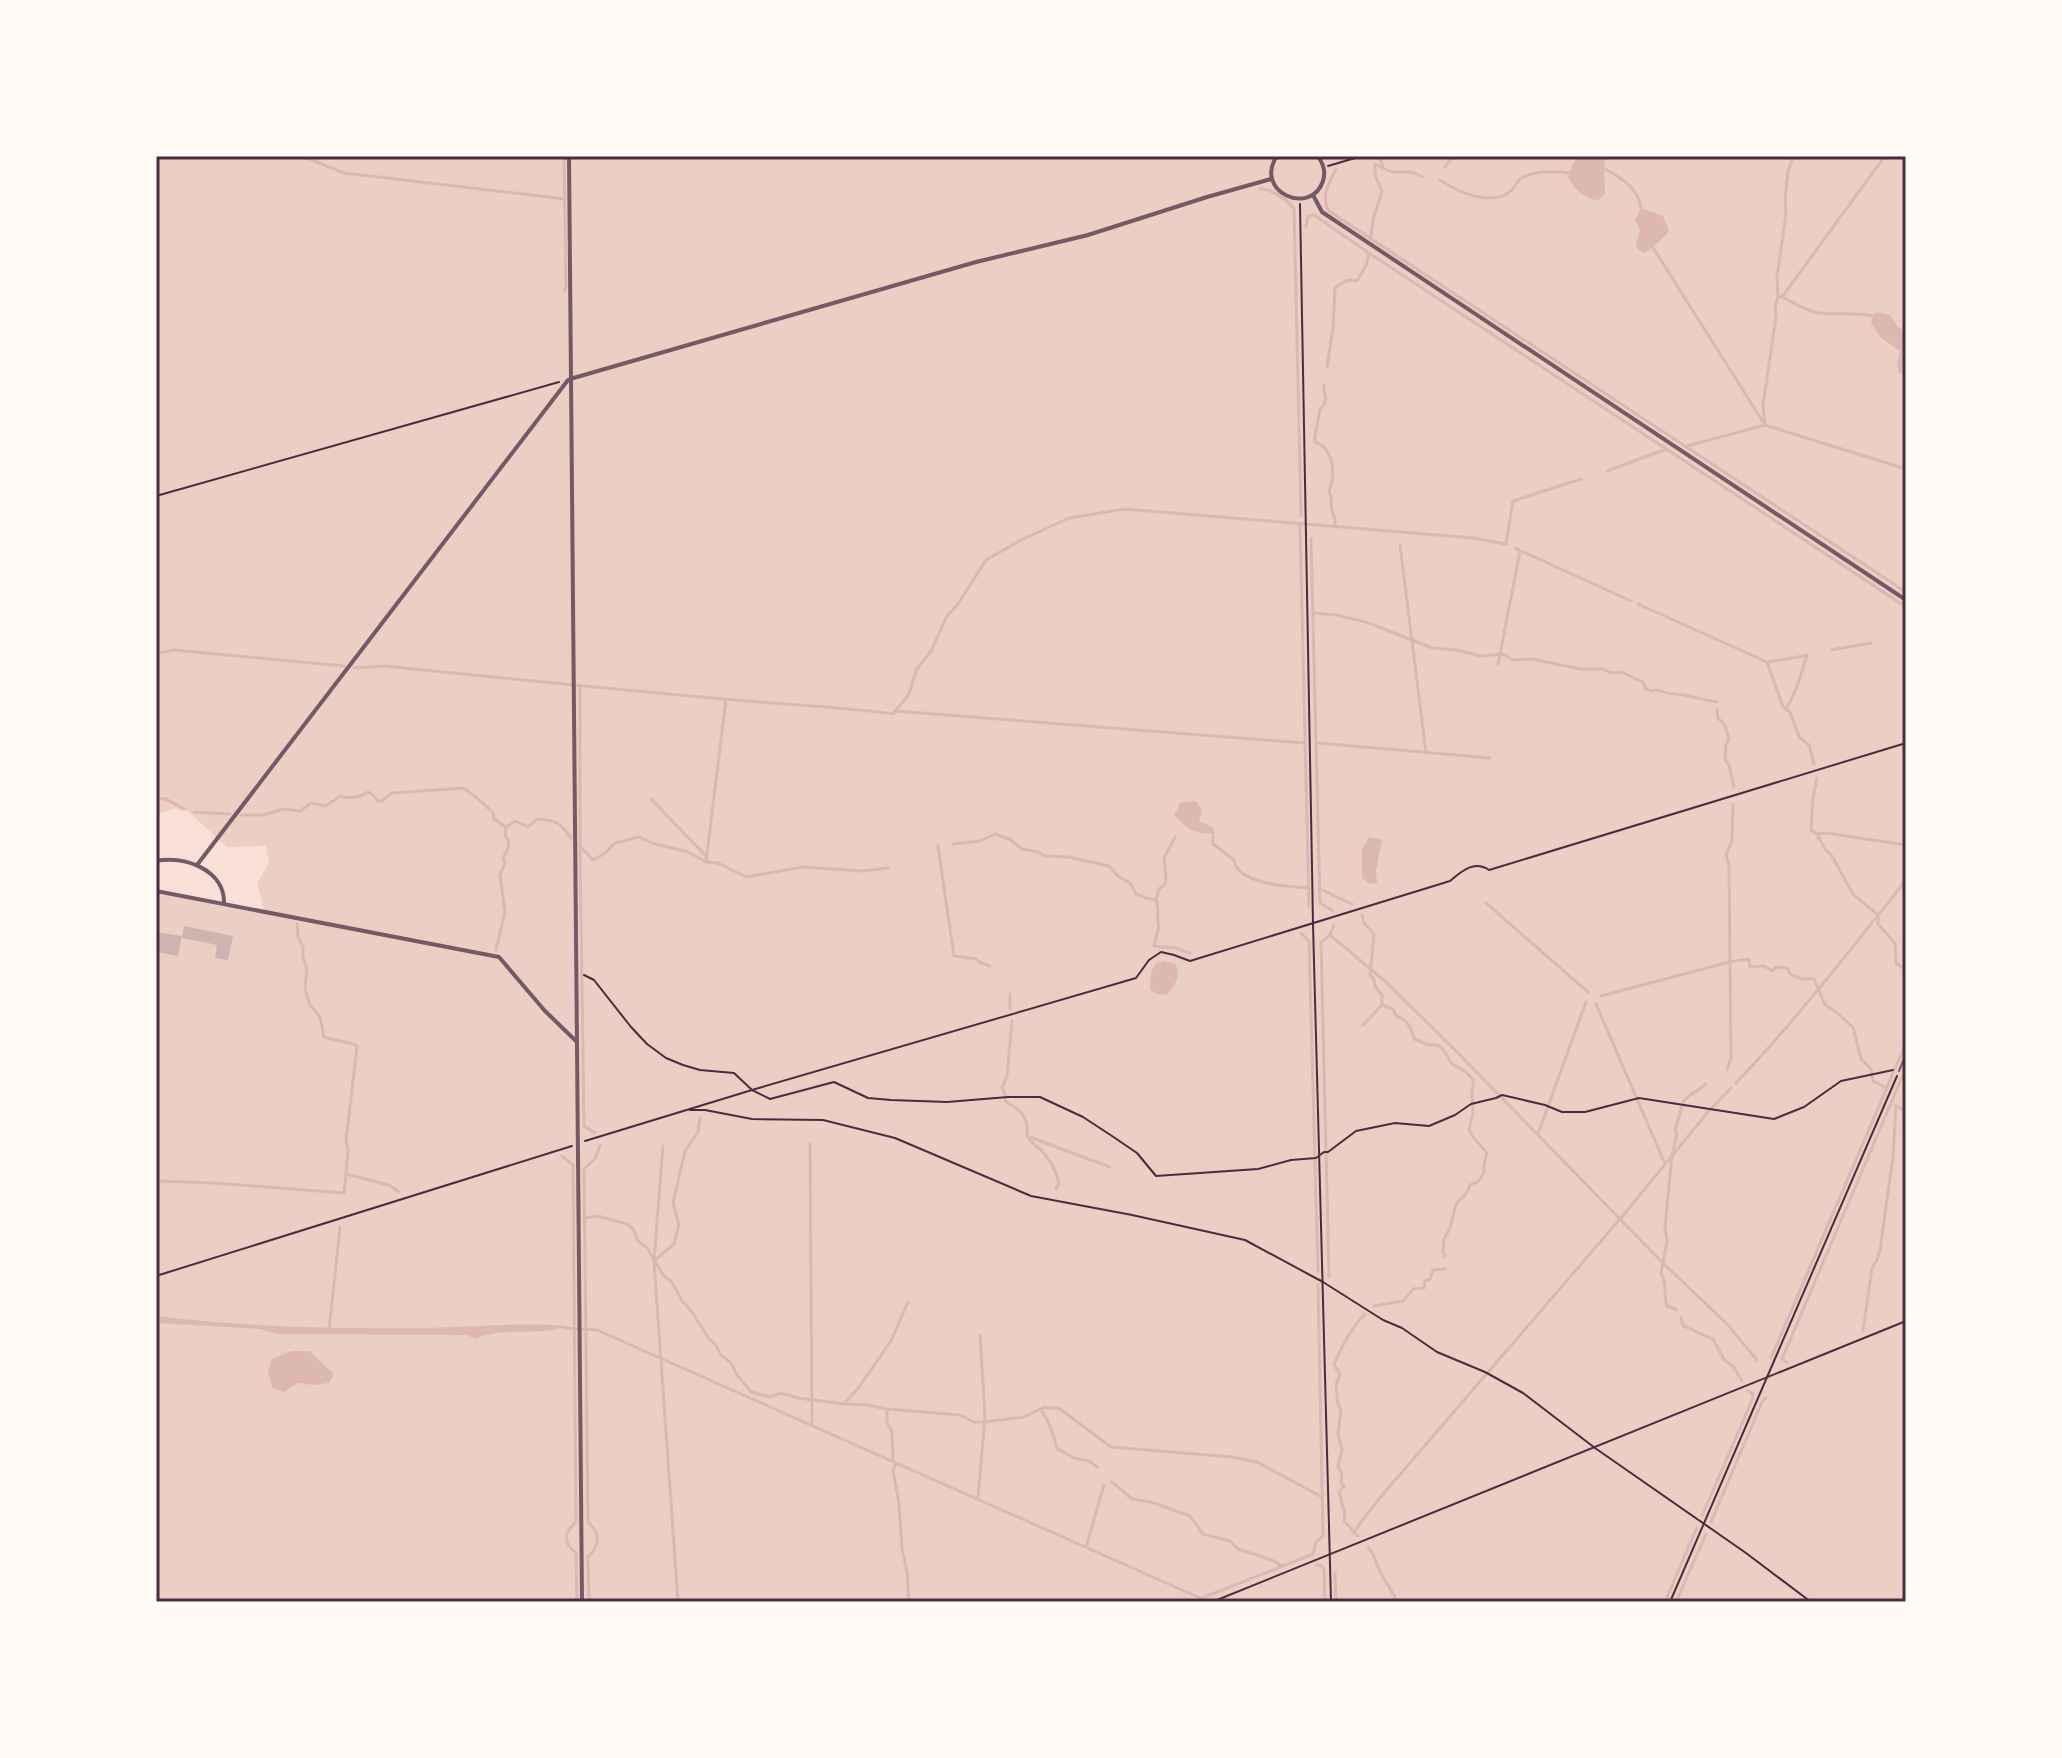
<svg xmlns="http://www.w3.org/2000/svg" width="2062" height="1758" font-family="Ubuntu,sans-serif">
<style>
.green{fill:#ebcfc5}
.water{fill:#dcb8b0}
.lines{fill:none;stroke-linecap:round;stroke-linejoin:round}
.stream{stroke:#dcb8b0;stroke-width:3}
.building{fill:#ccb4b1}
.path{stroke:#4a2c40;stroke-width:2}
.service{stroke:#755966;stroke-width:2}
.minor{stroke:#755966;stroke-width:4}
.neatline{fill:none;stroke:#4a2c40;stroke-width:3}
</style>
<rect width="100%" height="100%" fill="#f7e1d7"/>
<path class="green" d="M156 156H1906V1602H156V891L264 910 257 883 269 863 266 846 227 847 188 811 174 809 156 814Z"/>
<g class="water">
<path d="M1581 156H1604L1605 194 1598 201C1583 196 1576 192 1568 177L1573 163Z"/>
<path d="M1641 208 1663 216 1669 231 1661 240 1645 253 1638 250 1636 244 1640 230 1635 220Z"/>
<path d="M1875 312 1890 315 1897 326 1906 333V374L1899 373 1897 364 1900 351 1880 337 1871 323Z"/>
<path d="M1195 801 1202 810 1199 821 1214 828 1213 833C1193 835 1187 828 1174 815L1181 802Z"/>
<path d="M1369 837 1382 840 1376 871 1377 884 1368 883 1362 878V849Z"/>
<path d="M1164 961 1176 964C1180 978 1176 983 1168 994L1160 995 1150 990 1151 973 1155 964Z"/>
<path d="M156 1316C246 1327 336 1329 426 1328 473 1327 523 1322 568 1326 538 1337 505 1326 475 1339L467 1335 277 1334 260 1329 156 1323Z"/>
<path d="M291 1351H310C317 1360 326 1365 334 1374L329 1383 314 1385 298 1383 284 1392 272 1388 268 1371 272 1359Z"/>
</g>
<g class="lines">
<g class="stream">
<path d="M302 156 344 173 565 199"/>
<path d="M564 156 566 287 564 291"/>
<path d="M1380 157 1383 168 1392 172H1412L1423 177"/>
<path d="M1445 167 1453 156"/>
<path d="M1336 169C1329 184 1320 196 1329 211L1906 592"/>
<path d="M1605 169C1622 178 1638 188 1641 208"/>
<path d="M1440 180C1458 192 1492 208 1512 190 1515 187 1516 183 1519 180 1531 170 1556 171 1570 173"/>
<path d="M1260 189C1271 188 1287 200 1294 208L1301 516"/>
<path d="M1306 226 1308 216 1314 215 1369 253 1906 607"/>
<path d="M1371 238 1373 220 1382 191 1375 175V164L1383 168"/>
<path d="M1652 246 1763 422"/>
<path d="M1778 297H1782L1885 156"/>
<path d="M1782 297C1793 302 1807 312 1819 313 1837 315 1856 312 1873 316"/>
<path d="M1327 367 1333 329 1335 287 1348 280 1357 281 1366 266 1369 253"/>
<path d="M1324 385V392L1326 398 1324 405 1320 409 1315 437V442C1334 448 1336 475 1329 491 1334 501 1328 507 1335 518V527"/>
<path d="M1765 425 1763 405 1776 317 1775 306 1778 297 1777 276 1786 215 1785 199 1788 172 1793 156"/>
<path d="M1687 446 1765 425 1906 469"/>
<path d="M1607 471 1661 451 1668 450"/>
<path d="M1300 525 1309 907"/>
<path d="M1311 539 1320 903 1333 911"/>
<path d="M1400 545 1426 753"/>
<path d="M1515 548 1631 601"/>
<path d="M1638 604 1767 662 1783 707 1790 712 1799 737 1809 745 1814 764"/>
<path d="M1313 613 1337 615 1369 623 1432 648 1457 650 1480 656 1503 654 1513 660 1532 659 1581 669H1602L1612 673 1621 672 1643 682 1645 688 1651 691 1658 690C1666 694 1675 694 1684 695 1694 697 1705 700 1717 702"/>
<path d="M1831 650 1871 643"/>
<path d="M156 654 173 650 344 666"/>
<path d="M1768 662 1804 656"/>
<path d="M1498 665 1520 551"/>
<path d="M354 668 384 666C501 678 618 690 735 700 788 705 840 706 893 714L909 694 916 671 932 649 947 616 958 604 986 560 1021 540 1069 518 1125 509 1473 538 1506 544 1513 501 1581 479"/>
<path d="M580 687V846L584 1126 595 1133"/>
<path d="M1717 710 1718 718 1725 725 1729 739 1726 744 1725 760 1729 765 1734 787"/>
<path d="M1786 710 1797 687 1807 655"/>
<path d="M895 711 1305 743"/>
<path d="M1318 743 1490 758"/>
<path d="M1817 778 1813 798 1811 830 1817 834 1826 833 1906 845"/>
<path d="M156 798 166 799 184 809"/>
<path d="M651 799 706 856"/>
<path d="M194 812 230 814"/>
<path d="M241 815H264L283 809 300 811 311 803 326 806 340 796C350 799 359 798 368 792L372 794 378 801H382L392 793 463 788C468 790 490 809 493 813 494 815 494 817 494 819L506 827 515 821 528 827 537 819C558 821 559 822 571 838"/>
<path d="M1213 833V844L1234 860C1237 884 1289 887 1309 888"/>
<path d="M1817 834 1825 849 1832 856 1853 894 1878 915V924L1895 943 1896 963 1906 970"/>
<path d="M953 844 980 841 995 834 1009 839 1022 849 1038 852 1044 856 1068 857 1109 866 1119 877 1130 883 1136 894 1146 898 1156 900 1159 889 1165 884 1166 878 1164 858 1175 837"/>
<path d="M580 846 593 860 604 854 615 843 639 837 652 843 688 852 706 862 718 863 746 877 803 867 861 871 888 868"/>
<path d="M938 846 954 956 976 959 981 963 990 966"/>
<path d="M706 862 726 699"/>
<path d="M1320 889 1352 904"/>
<path d="M1156 900C1160 910 1156 917 1159 927 1157 931 1155 942 1154 946L1176 948 1190 953"/>
<path d="M1486 903 1588 992"/>
<path d="M1362 915 1364 923 1374 934 1370 975 1374 980 1375 987 1382 995V1005L1393 1009 1396 1016C1408 1020 1411 1027 1414 1039L1429 1045H1438L1443 1049 1452 1064 1465 1071 1474 1081 1472 1091 1473 1113 1469 1129 1473 1137 1487 1153 1484 1164V1172L1479 1181 1470 1185 1466 1194 1456 1204 1450 1228 1444 1239 1443 1252 1445 1256"/>
<path d="M297 924 298 937 303 947V957L307 969 305 987 307 996 310 1005 320 1017 324 1037C335 1041 345 1041 356 1045L357 1047 346 1140 348 1150 346 1174"/>
<path d="M1334 925 1330 935 1386 982 1459 1054 1661 1261 1727 1324 1757 1360"/>
<path d="M1301 933 1309 941 1318 1272"/>
<path d="M496 950 505 912 500 875 505 863 503 859C506 851 513 842 505 836L506 828"/>
<path d="M1010 994V1009"/>
<path d="M1601 996 1729 962 1749 959 1750 967 1764 966 1773 971 1776 967 1787 968 1790 974 1802 979H1814L1825 1005 1836 1012 1853 1027 1861 1059 1871 1069 1873 1081 1887 1088"/>
<path d="M1596 1004 1665 1164"/>
<path d="M1012 1021 1007 1076 1002 1088 1005 1094 1006 1102C1021 1110 1029 1117 1027 1136L1110 1167"/>
<path d="M1363 1025 1382 1005"/>
<path d="M1727 1070 1731 1058 1729 866 1726 854 1732 841 1733 804"/>
<path d="M1736 1083C1797 1019 1851 949 1906 880"/>
<path d="M1896 1105 1906 1112"/>
<path d="M1538 1134 1586 1002"/>
<path d="M1028 1138C1032 1144 1038 1146 1043 1152 1051 1161 1056 1171 1059 1183L1056 1189"/>
<path d="M810 1143 812 1425"/>
<path d="M663 1146 654 1261 678 1602"/>
<path d="M562 1156 573 1165 576 1522C564 1533 562 1542 576 1553L577 1602"/>
<path d="M156 1181 214 1183 344 1193 346 1174 389 1185 399 1192"/>
<path d="M585 1218 598 1216 627 1224 634 1230 637 1240 647 1248 664 1276 672 1282 682 1301 692 1312 710 1340 715 1344 721 1355 731 1363 737 1375 751 1392 770 1397 781 1393 798 1398 844 1404 868 1405 887 1409 960 1415 974 1422H984L1024 1417 1044 1407 1060 1409 1111 1447 1232 1457 1257 1462 1322 1497"/>
<path d="M654 1261 674 1244 679 1225 673 1203 685 1151 698 1132 700 1118"/>
<path d="M1329 1277 1321 942 1330 935"/>
<path d="M1374 1306 1403 1301 1413 1289 1424 1288 1425 1281 1430 1279 1433 1270 1445 1269"/>
<path d="M1677 1310 1667 1306C1663 1293 1668 1285 1661 1273L1667 1241 1665 1228 1672 1155 1677 1134 1675 1130 1684 1100 1706 1084"/>
<path d="M1681 1317 1683 1326C1694 1329 1702 1336 1713 1339L1725 1361 1732 1365 1742 1381"/>
<path d="M563 1328 597 1330 1209 1602"/>
<path d="M329 1330 340 1227"/>
<path d="M1863 1331 1872 1268 1877 1260 1880 1250 1893 1157 1896 1105"/>
<path d="M1771 1358 1906 1043"/>
<path d="M1787 1362 1782 1359 1906 1068"/>
<path d="M845 1403 859 1387 891 1341 908 1302"/>
<path d="M887 1409V1422L892 1432 893 1460"/>
<path d="M1041 1410C1049 1421 1054 1436 1057 1449 1064 1451 1068 1455 1074 1458 1085 1461 1087 1458 1097 1467"/>
<path d="M896 1464 893 1470 899 1504 902 1549 907 1571 909 1602"/>
<path d="M1112 1482 1132 1499 1151 1502 1190 1516 1203 1534 1230 1541 1238 1549 1272 1560 1282 1566"/>
<path d="M978 1498 985 1416 980 1335"/>
<path d="M1702 1516 1752 1400 1753 1394 1748 1391"/>
<path d="M1711 1522 1762 1402 1766 1398"/>
<path d="M1353 1533 1378 1500 1620 1219 1708 1112 1731 1088"/>
<path d="M1358 1536 1344 1521 1345 1514 1339 1492 1344 1486 1341 1482 1342 1474 1338 1466 1342 1450 1338 1434 1341 1410 1338 1405 1336 1385 1340 1374 1334 1365C1341 1348 1352 1327 1365 1314"/>
<path d="M1086 1547 1104 1485"/>
<path d="M1368 1547 1373 1554 1380 1572 1398 1602"/>
<path d="M1317 1565 1322 1566 1324 1570 1325 1602"/>
<path d="M1335 1573 1336 1602"/>
<path d="M1202 1598 1313 1554 1316 1542 1323 1536 1318 1285"/>
<path d="M589 1602 588 1557C600 1545 601 1534 588 1522L584 1169 595 1159 600 1146"/>
<path d="M1665 1602 1697 1527"/>
<path d="M1676 1602 1706 1534"/>
</g>
</g>
<g class="building">
<path d="M184 926 233 936 228 960 215 958 217 945 182 938Z"/>
<path d="M156 932 182 936 178 956 156 952Z"/>
</g>
<g class="lines">
<g class="path">
<path d="M1328 166 1362 156"/>
<path d="M1300 204 1313 924 1331 1602"/>
<path d="M156 496 559 382"/>
<path d="M584 975 594 980 631 1027 647 1044 666 1058 683 1065 700 1070 734 1073 752 1090 770 1099 834 1082 868 1098 891 1100 947 1102 1008 1097H1040L1083 1117 1112 1136 1137 1153 1156 1176 1258 1169 1291 1160 1316 1158 1324 1152H1328L1356 1131 1395 1123 1429 1126 1455 1115 1471 1104 1496 1098 1502 1095 1545 1105 1562 1112H1585L1639 1098 1774 1119 1804 1107 1841 1081 1893 1070"/>
<path d="M690 1110H705L752 1119 823 1120 895 1138 1031 1196 1132 1215 1245 1240 1323 1282 1383 1320 1402 1328 1437 1352 1485 1372 1523 1393 1595 1448 1746 1553 1811 1602"/>
<path d="M585 1141 752 1090 1136 978 1149 960 1161 952 1174 955 1190 961 1450 881C1462 871 1474 860 1489 870L1906 743"/>
<path d="M156 1276 572 1146"/>
<path d="M1212 1602 1906 1321"/>
<path d="M1670 1602 1897 1076"/>
</g>
<path class="service" d="M1899 1071 1906 1054"/>
<g class="minor">
<path d="M569 156 582 1602"/>
<path d="M1277 156C1253 192 1311 217 1323 181 1326 171 1323 164 1318 156"/>
<path d="M1313 195 1322 212 1906 600"/>
<path d="M570 379 976 262 1088 235 1207 197 1271 179"/>
<path d="M156 861C184 855 225 870 224 903"/>
<path d="M197 865 568 380"/>
<path d="M156 891 499 957 545 1011 576 1041"/>
</g>
</g>
<rect width="2062" height="1758" fill="none" stroke="#fffaf5" stroke-width="316"/>
<rect x="158" y="158" width="1746" height="1442" class="neatline"/>
</svg>
